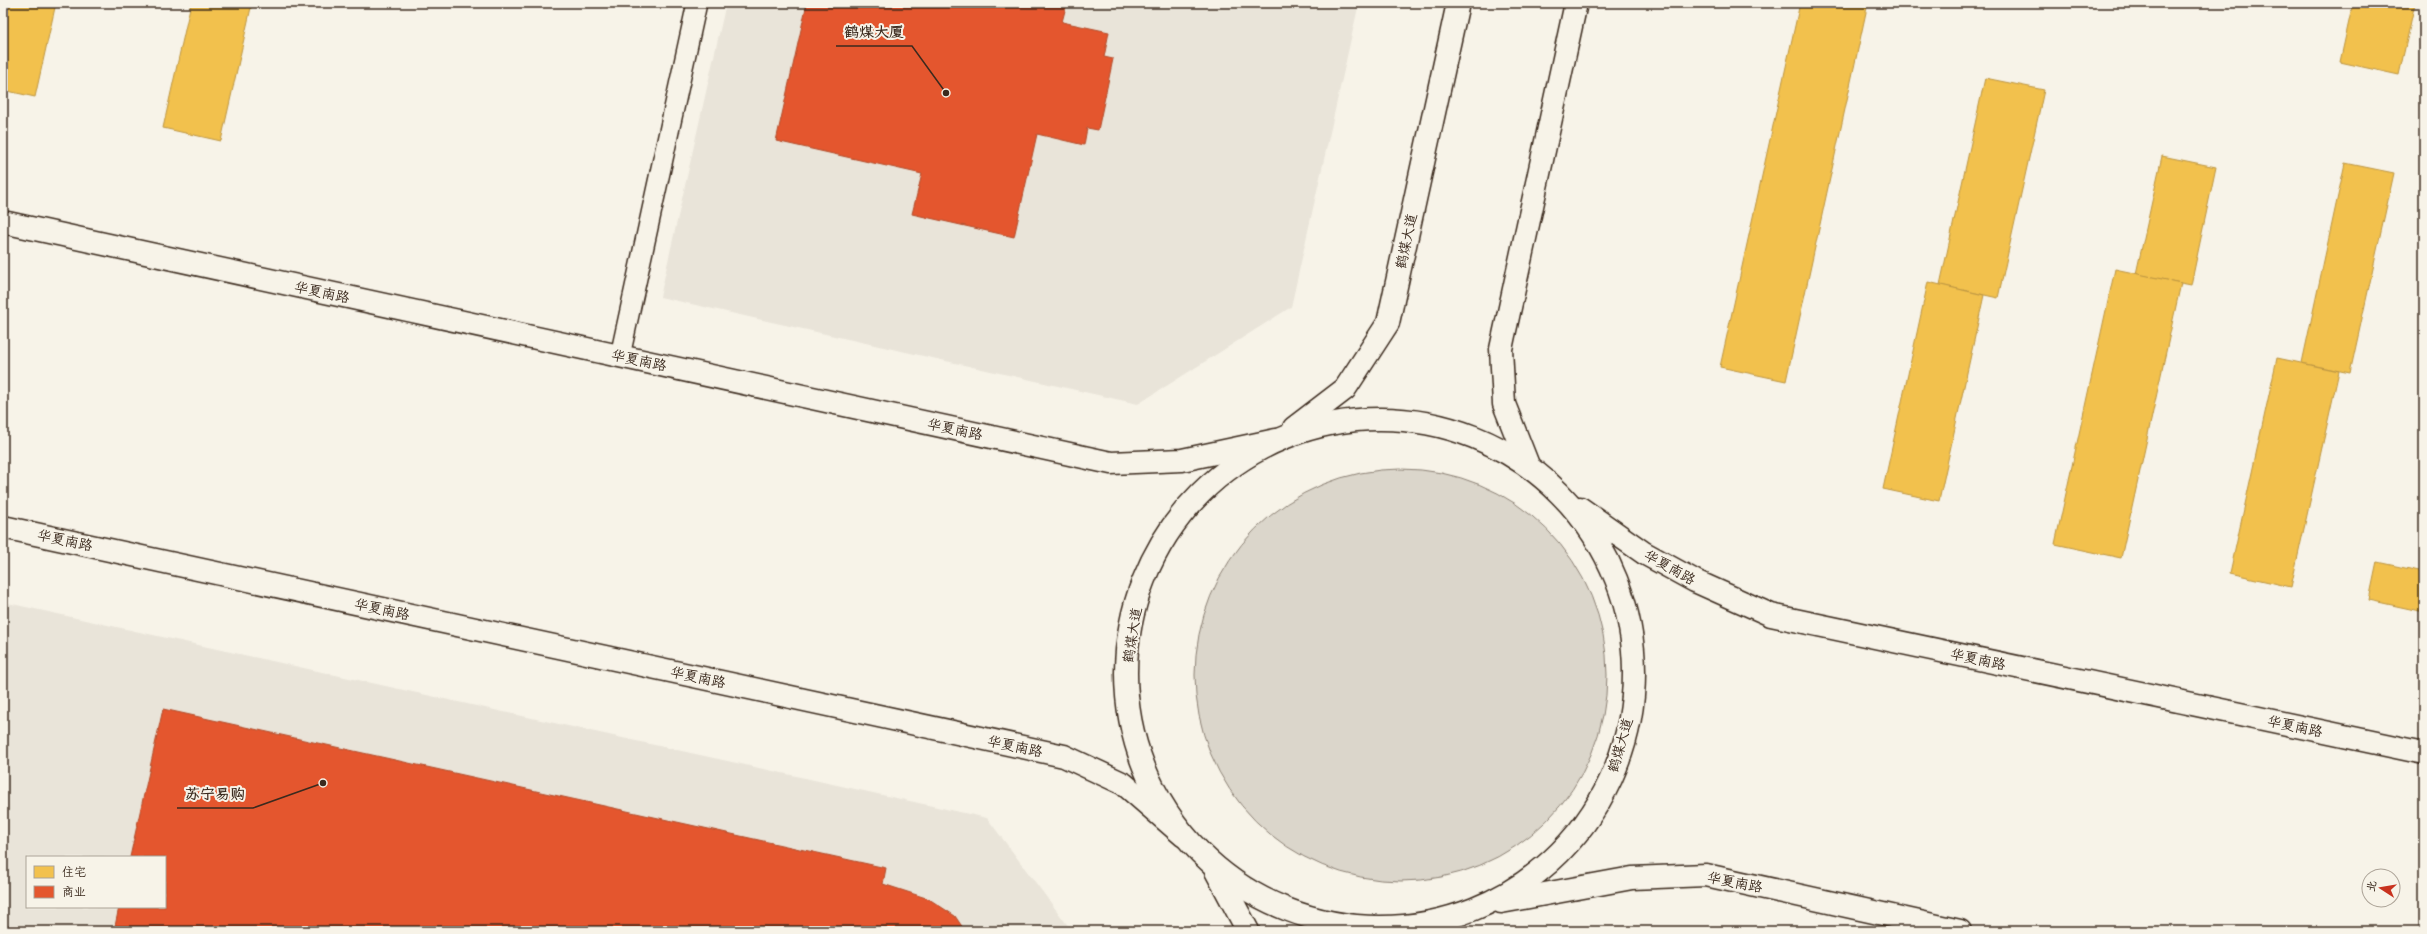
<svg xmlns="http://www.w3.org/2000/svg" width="2427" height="934" font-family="Dekko,'LXGW WenKai TC',sans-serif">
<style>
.built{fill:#e9e4d9;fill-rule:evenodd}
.green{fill:#dbd6cb;stroke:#8b8074}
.homes{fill:#f2c14e;stroke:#bb9440}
.shops{fill:#e4572e;stroke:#b14a29}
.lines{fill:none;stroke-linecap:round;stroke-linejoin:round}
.service-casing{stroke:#3b2a1e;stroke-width:22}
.tertiary-casing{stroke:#3b2a1e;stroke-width:25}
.secondary-casing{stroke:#3b2a1e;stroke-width:25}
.service{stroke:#f7f3e8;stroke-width:19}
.tertiary{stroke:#f7f3e8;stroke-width:22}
.secondary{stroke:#f7f3e8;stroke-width:22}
.labels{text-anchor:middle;stroke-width:4;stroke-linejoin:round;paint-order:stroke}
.street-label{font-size:14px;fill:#3b2a1e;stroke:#f7f3e8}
.leader{fill:none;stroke:#3b2a1e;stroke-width:1.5}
.callout-dot{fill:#3b2a1e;stroke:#f7f3e8;stroke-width:1.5}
.callout-label{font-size:15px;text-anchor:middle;font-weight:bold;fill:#3b2a1e;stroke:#f7f3e8;stroke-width:4;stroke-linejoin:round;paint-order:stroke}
</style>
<rect width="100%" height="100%" fill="#f7f3e8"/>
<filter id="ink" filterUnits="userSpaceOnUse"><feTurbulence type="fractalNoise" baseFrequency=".025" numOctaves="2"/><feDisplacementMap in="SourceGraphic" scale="8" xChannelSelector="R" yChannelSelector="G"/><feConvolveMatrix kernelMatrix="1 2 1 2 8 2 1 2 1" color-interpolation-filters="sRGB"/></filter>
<g filter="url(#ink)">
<g class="built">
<path d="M726 3H1359L1291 307 1138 404 660 297Z"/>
<path d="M3 602 987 818 1072 931H3ZM27 857H165V907H27Z"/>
</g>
<circle class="green" cx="1401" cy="675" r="206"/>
<g class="homes">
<path d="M3 3H56L35 97 3 90Z"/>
<path d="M191 3H252L221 141 163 128Z"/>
<path d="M1800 3H1868L1786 381 1720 367Z"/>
<path d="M2353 3H2415L2399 75 2340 62Z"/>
<path d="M1985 78 2044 90 1998 298 1940 285Z"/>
<path d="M2162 156 2216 167 2191 285 2136 274Z"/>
<path d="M2345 163 2394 173 2350 373 2302 363Z"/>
<path d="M2115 269 2181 283 2121 558 2055 544Z"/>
<path d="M1928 282 1984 295 1939 501 1883 489Z"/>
<path d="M2277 358 2339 371 2291 587 2230 573Z"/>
<path d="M2377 562 2424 572V612L2369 600Z"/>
</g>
<g class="shops">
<path d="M807 3H1067L1062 22 1109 32 1104 57 1113 59 1098 130 1087 128 1084 145 1037 134 1014 237 912 214 922 174 776 141Z"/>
<path d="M163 709 886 868 883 884 929 899 955 916 965 931H114L119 907H165V857H130Z"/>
</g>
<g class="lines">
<g class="service-casing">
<path id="service" d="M620 356 697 3"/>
</g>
<g class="tertiary-casing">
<g id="tertiary">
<path d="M3 222 1111 463 1182 460 1276 440"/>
<path d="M3 527 1064 756 1124 784 1184 836"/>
</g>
</g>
<g class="secondary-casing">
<g id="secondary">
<circle cx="1380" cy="673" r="254"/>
<path d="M1294 428 1345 389 1388 323 1458 3"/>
<path d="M1528 465 1504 404 1501 349 1576 3"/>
<path d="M1580 508 1644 553 1695 581 1771 615 2424 753"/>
<path d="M1216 871 1248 931"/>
<path d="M1501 902 1632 878 1706 875 1960 931"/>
</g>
</g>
<use href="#service" class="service"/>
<use href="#tertiary" class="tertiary"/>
<use href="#secondary" class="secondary"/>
</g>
</g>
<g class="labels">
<g class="street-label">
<text transform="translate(1406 241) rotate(-78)" y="5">鹤煤大道</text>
<text transform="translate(322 292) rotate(12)" y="5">华夏南路</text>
<text transform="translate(639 360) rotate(12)" y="5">华夏南路</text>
<text transform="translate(955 429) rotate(12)" y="5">华夏南路</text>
<text transform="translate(65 540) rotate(12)" y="5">华夏南路</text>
<text transform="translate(1670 567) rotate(29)" y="5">华夏南路</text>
<text transform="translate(382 609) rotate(12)" y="5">华夏南路</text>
<text transform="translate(1132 635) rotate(-81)" y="5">鹤煤大道</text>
<text transform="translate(1978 659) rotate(12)" y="5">华夏南路</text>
<text transform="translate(698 677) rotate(12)" y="5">华夏南路</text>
<text transform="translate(2295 726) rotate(12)" y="5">华夏南路</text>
<text transform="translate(1620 745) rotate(-74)" y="5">鹤煤大道</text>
<text transform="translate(1015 746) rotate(12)" y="5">华夏南路</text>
<text transform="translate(1735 882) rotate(11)" y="5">华夏南路</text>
</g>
</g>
<path class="leader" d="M946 93L912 46H836M323 783L253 808H177"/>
<g class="callout-dot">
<circle cx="946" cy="93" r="4"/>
<circle cx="323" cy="783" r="4"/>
</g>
<g class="callout-label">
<text x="874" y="37">鹤煤大厦</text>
<text x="215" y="799">苏宁易购</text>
</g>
<rect width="2427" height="934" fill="none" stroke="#f7f3e8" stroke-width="16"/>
<rect x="8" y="8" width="2411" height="918" fill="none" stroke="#3b2a1e" stroke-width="1.5" filter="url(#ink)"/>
<rect x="26" y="856" width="140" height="52" fill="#f7f3e8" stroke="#aca397"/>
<rect x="34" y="866" width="20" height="12" fill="#f2c14e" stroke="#aca397"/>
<text x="62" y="876" font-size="12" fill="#3b2a1e">住宅</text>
<rect x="34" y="886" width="20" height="12" fill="#e4572e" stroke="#aca397"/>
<text x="62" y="896" font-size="12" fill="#3b2a1e">商业</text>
<g transform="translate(2381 888) rotate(282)"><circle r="19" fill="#f7f3e8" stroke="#aca397"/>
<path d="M0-3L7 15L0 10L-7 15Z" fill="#c8321e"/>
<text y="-6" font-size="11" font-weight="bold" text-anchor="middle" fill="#3b2a1e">北</text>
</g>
</svg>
